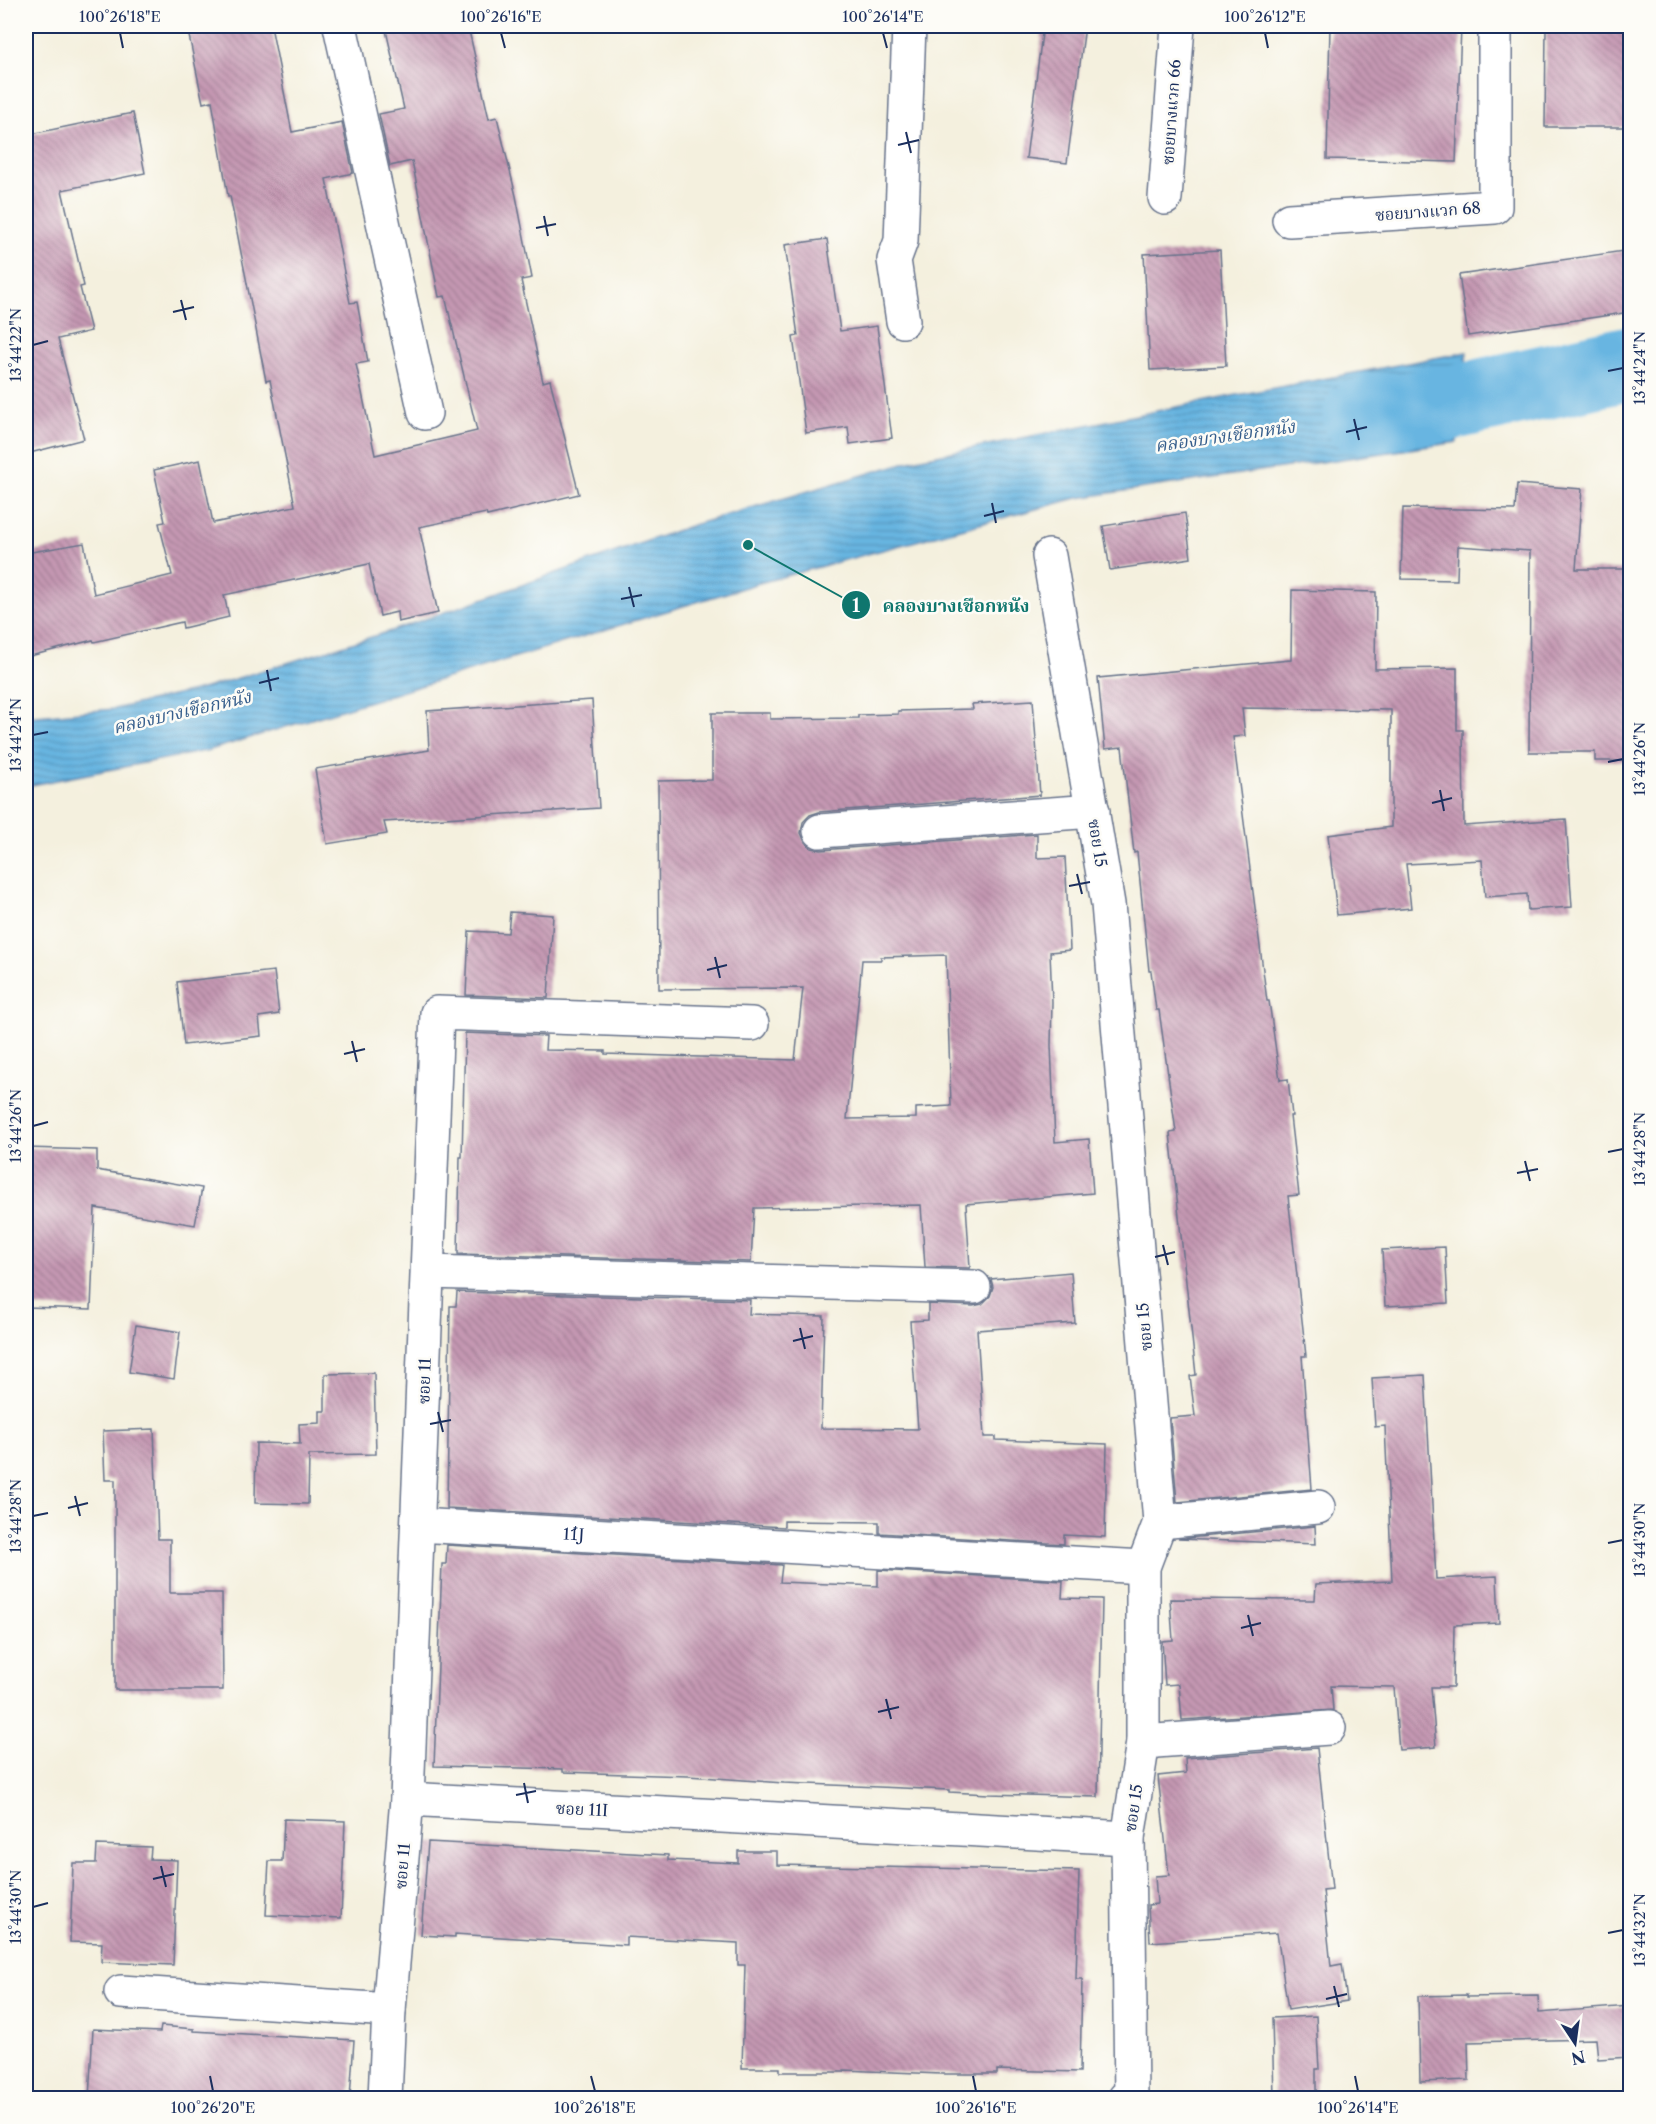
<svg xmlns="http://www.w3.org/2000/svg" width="1656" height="2124" font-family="'Libre Caslon Text','Noto Serif Thai',serif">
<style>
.water{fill:url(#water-rules);stroke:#4272a0;stroke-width:1.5}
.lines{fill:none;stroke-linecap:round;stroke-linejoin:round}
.river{stroke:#68b5e1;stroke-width:75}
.building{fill:url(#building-back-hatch);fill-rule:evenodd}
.minor-casing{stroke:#67738b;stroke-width:36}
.minor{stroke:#fff;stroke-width:33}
.ticks{fill:none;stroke:#1b2f5e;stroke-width:2}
.labels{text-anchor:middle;stroke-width:5;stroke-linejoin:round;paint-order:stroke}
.street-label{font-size:16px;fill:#1b2f5e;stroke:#fdfcf7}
.water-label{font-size:18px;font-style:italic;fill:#365e8c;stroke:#fdfcf7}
.leader{fill:none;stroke:#0f766e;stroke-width:2}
.callout-dot{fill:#0f766e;stroke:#fdfcf7;stroke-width:2}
.mark-label{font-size:18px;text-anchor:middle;font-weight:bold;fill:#fff}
.callout-label{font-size:18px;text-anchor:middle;font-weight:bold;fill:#0f766e;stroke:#fdfcf7;stroke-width:5;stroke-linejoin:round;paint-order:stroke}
.neatline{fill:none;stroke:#1b2f5e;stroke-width:2}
.ticks-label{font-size:15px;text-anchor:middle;fill:#1b2f5e}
</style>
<defs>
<pattern id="water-rules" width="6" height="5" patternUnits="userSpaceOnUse" patternTransform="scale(1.5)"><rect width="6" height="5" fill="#68b5e1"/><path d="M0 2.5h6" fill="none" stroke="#5594ba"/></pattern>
<pattern id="building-back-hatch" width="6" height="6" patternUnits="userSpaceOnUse" patternTransform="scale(1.5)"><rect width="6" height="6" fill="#c598b2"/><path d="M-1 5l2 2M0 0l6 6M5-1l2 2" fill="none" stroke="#9f7c94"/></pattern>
</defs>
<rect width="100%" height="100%" fill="#fdfcf7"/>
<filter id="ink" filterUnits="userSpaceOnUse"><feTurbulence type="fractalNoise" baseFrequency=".0167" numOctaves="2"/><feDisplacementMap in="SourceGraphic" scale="12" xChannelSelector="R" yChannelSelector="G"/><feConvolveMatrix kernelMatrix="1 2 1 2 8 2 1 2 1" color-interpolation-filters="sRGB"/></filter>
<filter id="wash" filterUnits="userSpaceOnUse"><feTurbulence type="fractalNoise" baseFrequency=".008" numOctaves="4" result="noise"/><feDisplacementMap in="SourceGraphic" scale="24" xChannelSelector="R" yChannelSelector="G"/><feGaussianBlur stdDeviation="1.35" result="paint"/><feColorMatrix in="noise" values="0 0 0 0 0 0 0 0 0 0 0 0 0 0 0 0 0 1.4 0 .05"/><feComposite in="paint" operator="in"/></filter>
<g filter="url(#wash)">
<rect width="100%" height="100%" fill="#f4f0de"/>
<path class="water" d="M1467 352 1457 442 1077 498 759 583 210 750 26 786V717L114 709 199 690 391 631 690 526 917 459 1232 396Z"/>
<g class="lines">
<path class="river" d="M1360 416 1450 403 1630 363"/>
</g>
<g id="blocks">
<g class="building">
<path d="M187 26H271L292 132 342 122 353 173 326 179 350 303 357 302 368 362 356 364 375 455 477 431 445 296 439 297 412 161 390 166 379 114 404 109 385 26H468L489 119 497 117 516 196 532 278 521 280 543 382 550 380 579 494 487 516 486 513 419 527 438 613 398 622 397 612 380 616 369 564 224 595 229 617 183 628 182 622 94 642 93 640 26 657V553L84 543 94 594 172 575 159 523 165 522 154 470 200 460 213 523 295 506 270 380 266 381 230 196H228L212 101 203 103Z"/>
<path d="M1043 26H1085L1067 163 1026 158Z"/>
<path d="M1330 26H1461L1456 162 1327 159Z"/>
<path d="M1546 26H1630V127H1545Z"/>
<path d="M133 113 145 173 62 190 84 286 80 287 91 331 58 339 84 439 26 454V135Z"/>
<path d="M827 239 840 331 877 326 892 438 850 444 848 427 806 433 793 337 798 336 785 245Z"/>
<path d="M1220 250 1226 366 1150 370 1144 254Z"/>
<path d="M1630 250V312L1468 336 1459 275Z"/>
<path d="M1517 484 1582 489 1576 569H1630V761H1595V752H1529L1530 551 1458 546 1457 580 1401 579 1403 508 1515 510Z"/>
<path d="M1185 513 1191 558 1110 570 1103 526Z"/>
<path d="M1292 590 1376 592 1375 669 1457 668V730H1463L1464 826 1566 819 1572 907 1528 910 1527 894 1485 897 1482 860 1406 864 1411 908 1337 915 1328 835 1391 827V710L1242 708 1245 736 1233 737 1267 1001H1269L1280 1080 1288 1079 1292 1116H1290L1299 1195 1288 1196 1306 1356H1302L1312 1489 1177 1502 1170 1418 1195 1416 1190 1376 1196 1375 1170 1133 1176 1132 1159 1010H1156L1151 971H1149L1137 852 1134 853 1122 747 1105 749 1098 678 1291 660Z"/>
<path d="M592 700 599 808 384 822 387 834 327 844 315 769 429 750 427 711Z"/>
<path d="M1033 700 1040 795 819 812 810 815 803 822 801 833 805 842 811 848 821 850 1037 834V858L1065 857 1070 950 1050 952 1052 1002 1051 1045 1055 1142 1089 1139 1093 1193 966 1204 970 1268 925 1267 921 1205 754 1208 751 1262 458 1254 460 1157H462L465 1033 546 1036 545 1050 605 1051V1054L795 1060 803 988 659 989 658 781 712 780V713H770V719L858 718V715L898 714V711L973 709 972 704ZM946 955 951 1106 916 1108V1118L847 1119 862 960H881V957Z"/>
<path d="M510 912 553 915 548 998 466 995 469 931 508 933Z"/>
<path d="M274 971 279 1014 259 1017 261 1036 184 1045 177 982Z"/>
<path d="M26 1148 97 1150V1170L202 1188 195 1225 95 1208 91 1309 26 1307Z"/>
<path d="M1445 1247 1448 1303 1385 1306 1382 1250Z"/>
<path d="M1071 1272 1075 1323 977 1330 984 1437H996V1440L1107 1444 1105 1537 1064 1535V1544L879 1533V1522L784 1521V1527L447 1508 450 1306H456L457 1292 750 1300 749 1314 824 1316 821 1428 918 1429 910 1321 928 1320V1304L973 1306 982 1304 990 1296 993 1287 991 1279Z"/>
<path d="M136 1325 180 1332 174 1379 129 1372Z"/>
<path d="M374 1373 376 1454 309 1455 308 1504 255 1503 256 1443 300 1444 299 1424 320 1423V1411H325V1374Z"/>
<path d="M1425 1375 1436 1579 1497 1576 1499 1623 1454 1625 1453 1687H1431L1436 1747 1399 1750 1394 1687 1331 1686 1333 1710 1182 1720 1179 1684 1165 1685 1162 1641 1173 1640 1170 1599 1315 1600 1316 1584 1392 1581 1385 1426 1375 1427 1372 1378Z"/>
<path d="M154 1429 158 1539H170V1593H222L223 1690H115V1480H105L103 1431Z"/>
<path d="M1315 1526 1316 1544 1178 1539Z"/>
<path d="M447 1545 782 1565 780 1582 878 1586V1570L1063 1581 1062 1598 1102 1599 1098 1797 989 1794 949 1792V1790L784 1783 688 1776 563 1772V1769L434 1766 442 1564H446Z"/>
<path d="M1317 1748 1332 1889 1323 1890 1331 1966 1342 1964 1347 2001 1288 2010 1277 1933 1150 1942 1148 1905 1157 1904 1155 1876 1169 1875 1158 1776 1186 1773 1185 1758Z"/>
<path d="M284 1819 345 1821 341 1918 266 1915 269 1861H282Z"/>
<path d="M428 1842 668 1855V1860L738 1863V1851H777V1865L1079 1871 1076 1979H1082L1080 2072 997 2070V2074H941L844 2070V2072H780V2068H742L745 1965H738V1943L626 1937V1945L455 1934V1937L421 1935Z"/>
<path d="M97 1845 151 1847 150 1859 177 1860 173 1965 101 1962 102 1943 70 1942 73 1863H96Z"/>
<path d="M1467 1995V1997L1538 1996 1539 2013 1630 2006V2057L1598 2059 1596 2039 1468 2042 1469 2080 1420 2082 1418 1996Z"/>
<path d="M1316 2016 1319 2069H1316V2098H1274L1272 2018Z"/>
<path d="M161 2026 194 2029V2031L354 2040 350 2098H89L93 2029 160 2032Z"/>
</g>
</g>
</g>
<g filter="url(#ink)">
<use href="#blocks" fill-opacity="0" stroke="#67738b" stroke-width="1.5"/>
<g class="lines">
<g class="minor-casing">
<g id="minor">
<path d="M340 26 425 413"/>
<path d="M1165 198 1178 26"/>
<path d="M1289 220 1495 207V26"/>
<path d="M903 321 894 260 901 241 909 26"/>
<path d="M1049 556 1108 904 1160 1522 1143 1567V1742L1128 1838 1131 2098H1125"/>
<path d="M820 831 1093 811"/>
<path d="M428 1272 974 1287"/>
<path d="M1160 1522 1318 1507"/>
<path id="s1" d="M418 1525 1143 1567"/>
<path d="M1143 1742 1329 1728"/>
<path d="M407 1799 1128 1838"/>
<path d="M121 1992 389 2010"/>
<path d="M385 2098 389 2010 407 1799 437 1013 752 1024"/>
</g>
</g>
<use href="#minor" class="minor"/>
</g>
</g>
<path class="ticks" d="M120 33 123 48M501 33 505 48M883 33 887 48M1265 33 1268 48M906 132 911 153M898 145 919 140M544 216 548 236M536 228 556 224M181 300 186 320M173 312 194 307M33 345 48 341M1608 371 1623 368M1354 419 1359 440M1346 432 1367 427M992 503 996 523M984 516 1004 511M629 587 634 607M621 599 642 595M267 670 271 691M259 683 279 678M33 735 48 732M1608 762 1623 759M1440 790 1444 811M1432 803 1452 798M1077 874 1082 894M1069 886 1090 882M715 957 720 978M707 970 727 965M352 1041 357 1062M344 1054 365 1049M33 1126 48 1122M1608 1152 1623 1149M1525 1161 1530 1181M1517 1173 1538 1169M1163 1245 1168 1265M1155 1257 1175 1252M800 1328 805 1349M793 1341 813 1336M438 1412 443 1432M430 1424 451 1420M75 1496 80 1516M68 1508 88 1503M33 1516 48 1513M1608 1543 1623 1540M1248 1615 1253 1636M1241 1628 1261 1623M886 1699 891 1719M878 1712 899 1707M524 1783 528 1803M516 1795 536 1791M161 1866 166 1887M153 1879 174 1874M33 1907 48 1903M1608 1933 1623 1930M1334 1986 1339 2007M1326 1999 1347 1994M210 2076 213 2091M591 2076 595 2091M973 2076 976 2091M1355 2076 1358 2091"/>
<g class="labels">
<g class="street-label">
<text transform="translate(1171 112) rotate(-86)" y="6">ซอยบางแวก 66</text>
<text transform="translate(1428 211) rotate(-4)" y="6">ซอยบางแวก 68</text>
<text transform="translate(1098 843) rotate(81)" y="6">ซอย 15</text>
<text transform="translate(1144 1327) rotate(-95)" y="6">ซอย 15</text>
<text transform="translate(424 1381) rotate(-88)" y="6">ซอย 11</text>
<text dy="6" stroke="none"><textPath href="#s1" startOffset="156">11๋J</textPath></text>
<text transform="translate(1133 1808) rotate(-81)" y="6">ซอย 15</text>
<text transform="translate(582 1809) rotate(3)" y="6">ซอย 11I</text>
<text transform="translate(402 1866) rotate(-85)" y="6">ซอย 11</text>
</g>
<g class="water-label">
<text transform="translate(1225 436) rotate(-8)" y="6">คลองบางเชือกหนัง</text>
<text transform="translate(182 712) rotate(-13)" y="6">คลองบางเชือกหนัง</text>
</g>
</g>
<path class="leader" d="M748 545L856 605"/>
<g class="callout-dot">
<circle cx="748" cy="545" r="6"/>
<circle cx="856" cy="605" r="15"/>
</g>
<g class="mark-label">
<text x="856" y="612">1</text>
</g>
<g class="callout-label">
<text x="956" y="612">คลองบางเชือกหนัง</text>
</g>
<rect width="1656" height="2124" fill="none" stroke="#fdfcf7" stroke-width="66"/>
<g transform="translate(1575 2043) rotate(167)" stroke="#fdfcf7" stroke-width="4.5" paint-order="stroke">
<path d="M0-4.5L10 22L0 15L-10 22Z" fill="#1b2f5e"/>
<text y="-9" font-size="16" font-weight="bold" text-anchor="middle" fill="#1b2f5e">N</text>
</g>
<rect x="33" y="33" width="1590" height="2058" class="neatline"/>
<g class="ticks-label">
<text x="120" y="22">100°26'18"E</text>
<text x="501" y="22">100°26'16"E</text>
<text x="883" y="22">100°26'14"E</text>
<text x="1265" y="22">100°26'12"E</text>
<text transform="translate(16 345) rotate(-90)" y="5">13°44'22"N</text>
<text transform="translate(1640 368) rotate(-90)" y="5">13°44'24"N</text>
<text transform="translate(16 735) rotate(-90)" y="5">13°44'24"N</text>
<text transform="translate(1640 759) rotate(-90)" y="5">13°44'26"N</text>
<text transform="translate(16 1126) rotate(-90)" y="5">13°44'26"N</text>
<text transform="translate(1640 1149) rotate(-90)" y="5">13°44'28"N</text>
<text transform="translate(16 1516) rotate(-90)" y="5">13°44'28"N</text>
<text transform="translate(1640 1540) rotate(-90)" y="5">13°44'30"N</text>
<text transform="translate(16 1907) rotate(-90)" y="5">13°44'30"N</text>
<text transform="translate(1640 1930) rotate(-90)" y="5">13°44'32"N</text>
<text x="213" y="2113">100°26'20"E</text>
<text x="595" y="2113">100°26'18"E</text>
<text x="976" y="2113">100°26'16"E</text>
<text x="1358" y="2113">100°26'14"E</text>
</g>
</svg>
